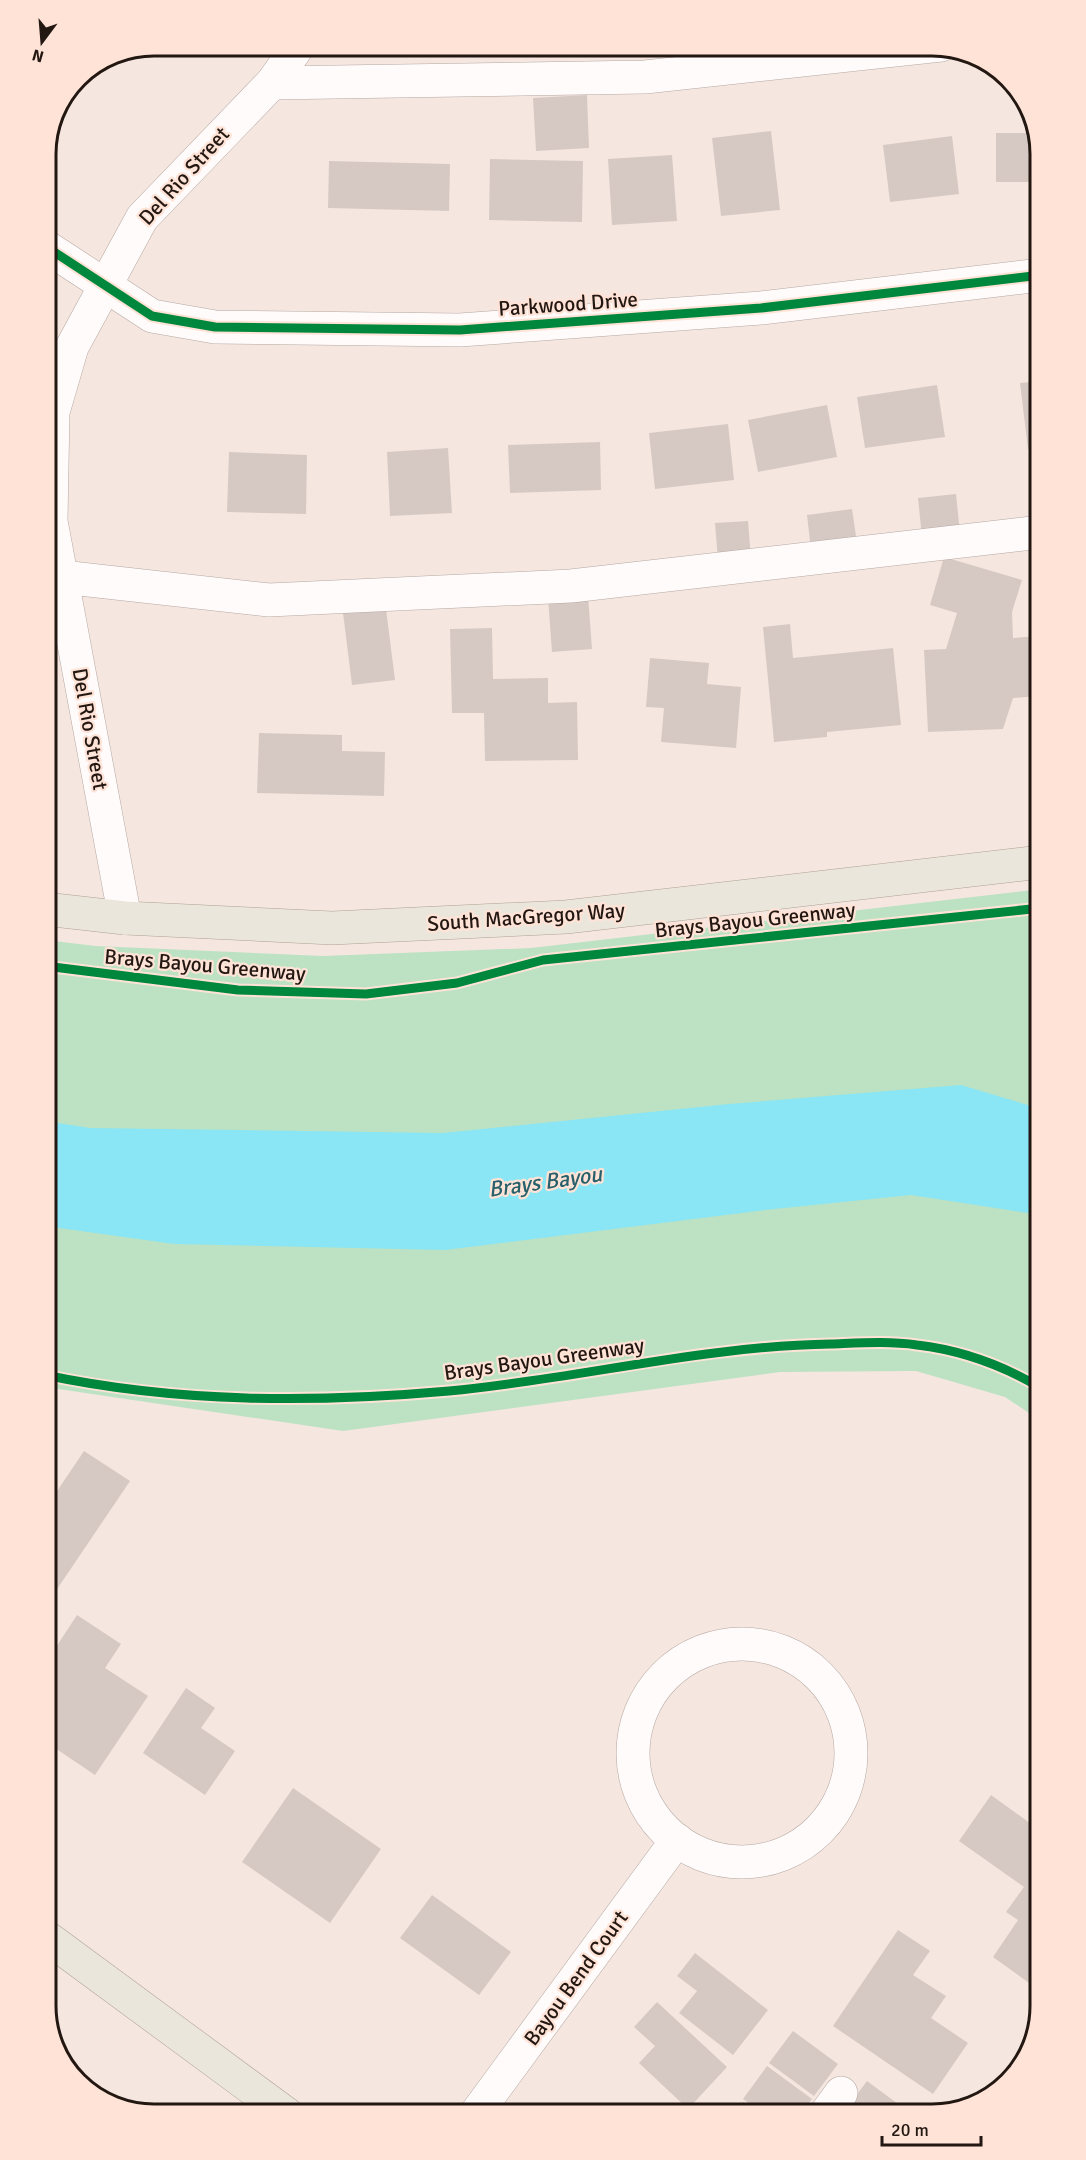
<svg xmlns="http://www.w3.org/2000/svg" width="1086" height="2160" font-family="Signika,sans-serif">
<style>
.green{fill:#bce2c3}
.water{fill:#8ae5f4}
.building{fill:#d6c9c3}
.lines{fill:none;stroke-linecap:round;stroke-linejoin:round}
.minor-casing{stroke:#b5a8a2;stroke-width:34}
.major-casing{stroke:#aea290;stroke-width:34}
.minor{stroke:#fefbfa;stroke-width:33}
.major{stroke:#ebe6dc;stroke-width:33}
.cycleway-casing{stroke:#ffe3d7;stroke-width:13}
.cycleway{stroke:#00873e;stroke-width:9}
.labels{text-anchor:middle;stroke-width:4.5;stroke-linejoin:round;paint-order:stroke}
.street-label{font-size:21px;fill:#231712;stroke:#ffe3d7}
.water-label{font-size:22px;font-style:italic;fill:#275f6a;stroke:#ffe3d7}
.rim{fill:none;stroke:#231712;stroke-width:3}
</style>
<rect width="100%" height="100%" fill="#f6e6e0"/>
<path class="green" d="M1041 889V1421L1005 1397 916 1371 780 1372 343 1431 45 1387V940L96 946 323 956 531 948Z"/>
<path class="water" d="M961 1085 1041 1109V1215L911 1195 765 1210 445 1250 174 1244 45 1226V1121L90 1128 443 1133 729 1104Z"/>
<g class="building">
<path d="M587 95 589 148 536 151 533 98Z"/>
<path d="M771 131 780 210 721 216 712 138Z"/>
<path d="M996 133H1037L1041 153V182H996Z"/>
<path d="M952 136 959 194 890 202 883 145Z"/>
<path d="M672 155 677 221 612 225 608 159Z"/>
<path d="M490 159 583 161 582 222 489 220Z"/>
<path d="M329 161 450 164 449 211 328 208Z"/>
<path d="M1041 381V447L1028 449 1020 383Z"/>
<path d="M937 385 945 437 865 448 857 397Z"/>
<path d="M827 405 837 457 758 472 748 420Z"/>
<path d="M728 424 734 480 655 489 649 433Z"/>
<path d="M600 442 601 490 510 493 508 445Z"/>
<path d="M448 448 452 513 390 516 387 452Z"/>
<path d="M229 452 307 455 306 514 227 512Z"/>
<path d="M956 494 960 533 922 537 918 498Z"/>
<path d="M852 509 857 543 811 550 807 515Z"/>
<path d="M748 521 751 559 718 561 715 523Z"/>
<path d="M944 557 1022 580 1012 612 1013 638 1040 636 1041 696 1013 698 1003 729 928 732 924 650 946 649 957 613 930 605Z"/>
<path d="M588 595 592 649 552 652 548 598Z"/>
<path d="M386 609 395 680 352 685 343 613Z"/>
<path d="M790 624 793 658 893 648 901 725 827 732V737L774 742 763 627Z"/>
<path d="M492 628 493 679 548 678V703L577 702 578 760 485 761 484 713H452L450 629Z"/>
<path d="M650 658 709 663 707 684 741 687 736 748 661 742 664 708 646 707Z"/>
<path d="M259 733 342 735V751L385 752 384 796 257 793Z"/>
<path d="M45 1421 57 1429 45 1447Z"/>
<path d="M84 1451 130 1481 45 1607V1509Z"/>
<path d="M77 1615 121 1644 105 1668 148 1696 95 1775 49 1744 45 1750V1664Z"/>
<path d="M186 1688 215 1708 201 1728 235 1751 205 1795 143 1753Z"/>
<path d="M293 1788 381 1849 330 1923 242 1862Z"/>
<path d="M991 1795 1041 1831V1966L1029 1983 993 1957 1018 1920 1006 1912 1024 1887 959 1841Z"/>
<path d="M432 1895 511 1952 479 1995 400 1938Z"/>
<path d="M898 1930 930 1951 913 1975 946 1996 931 2018 968 2043 933 2094 833 2026Z"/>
<path d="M695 1953 768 2010 733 2055 679 2013 697 1991 677 1976Z"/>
<path d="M657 2002 727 2067 688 2109 639 2063 655 2046 634 2027Z"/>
<path d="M793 2031 838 2064 814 2096 769 2063Z"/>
<path d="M767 2066 812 2099 800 2115H765L743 2099Z"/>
<path d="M867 2081 913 2115 843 2113Z"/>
<path d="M743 2102 760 2115H733Z"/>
</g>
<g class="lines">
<g class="minor-casing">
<g id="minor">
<path d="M272 83 645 77 941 45"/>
<path d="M45 246 152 316 215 327 460 330 761 308 1041 275"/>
<path d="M62 577 269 600 571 586 1041 532"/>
<path d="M125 918 51 521 53 412 72 347 142 218 272 83 299 45"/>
<circle cx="742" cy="1753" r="109"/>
<path d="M475 2115 677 1840"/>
<path d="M825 2115 841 2093"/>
</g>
</g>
<g class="major-casing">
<g id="major">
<path d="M45 909 125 918 332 928 566 917 1041 862"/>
<path d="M45 1936 288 2115"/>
</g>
</g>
<use href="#minor" class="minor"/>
<use href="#major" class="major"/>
<g class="cycleway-casing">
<g id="cycleway">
<path d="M45 246 152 316 215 327 460 330 761 308 1041 275"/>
<path d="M45 966 238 990 366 994 457 983 543 960 1041 908"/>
<path d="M45 1375C178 1403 314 1403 449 1391 577 1379 702 1346 831 1344 860 1343 889 1341 917 1345 960 1350 1004 1366 1041 1388"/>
</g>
</g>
<use href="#cycleway" class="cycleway"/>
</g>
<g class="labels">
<g class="street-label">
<text transform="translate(184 176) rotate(-48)" y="7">Del Rio Street</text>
<text transform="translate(568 304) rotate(-4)" y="7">Parkwood Drive</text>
<text transform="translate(90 729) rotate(80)" y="7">Del Rio Street</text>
<text transform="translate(526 917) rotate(-4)" y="7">South MacGregor Way</text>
<text transform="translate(755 920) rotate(-6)" y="7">Brays Bayou Greenway</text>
<text transform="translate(205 965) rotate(5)" y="7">Brays Bayou Greenway</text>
<text transform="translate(544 1359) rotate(-8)" y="7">Brays Bayou Greenway</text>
<text transform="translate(576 1978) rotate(-54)" y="7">Bayou Bend Court</text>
</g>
<g class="water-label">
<text transform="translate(545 1181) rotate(-8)" y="8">Brays Bayou</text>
</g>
</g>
<path d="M0 0H1086V2160H0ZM154 56H932A98 98 0 0 1 1030 154V2006A98 98 0 0 1 932 2104H154A98 98 0 0 1 56 2006V154A98 98 0 0 1 154 56Z" fill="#ffe3d7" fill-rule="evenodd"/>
<path class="rim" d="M154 56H932A98 98 0 0 1 1030 154V2006A98 98 0 0 1 932 2104H154A98 98 0 0 1 56 2006V154A98 98 0 0 1 154 56Z"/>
<g transform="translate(42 42) rotate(196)" stroke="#ffe3d7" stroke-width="4.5" paint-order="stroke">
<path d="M0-4.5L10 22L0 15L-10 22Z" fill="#231712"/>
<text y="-9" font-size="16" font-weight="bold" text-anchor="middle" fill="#231712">N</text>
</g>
<path d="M882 2136v9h99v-9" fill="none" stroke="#231712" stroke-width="3"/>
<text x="891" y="2136" font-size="18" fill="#231712" stroke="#ffe3d7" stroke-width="4.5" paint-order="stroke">20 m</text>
</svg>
